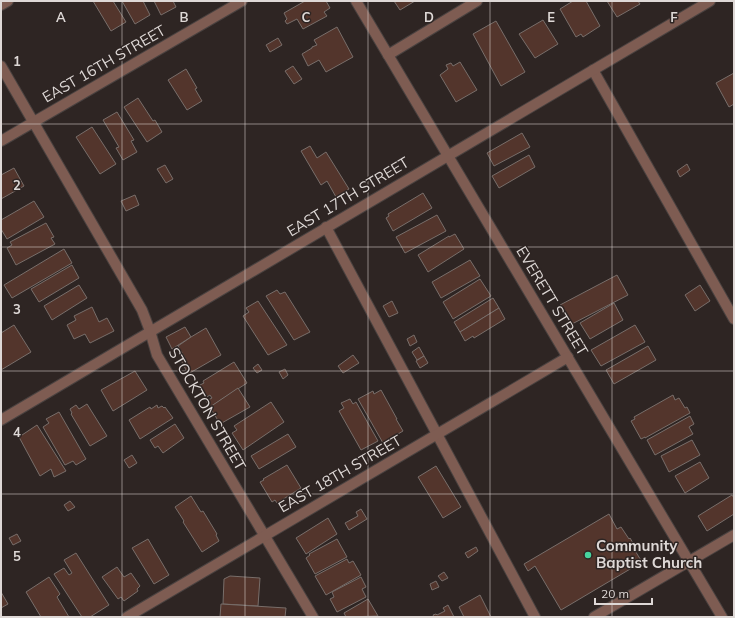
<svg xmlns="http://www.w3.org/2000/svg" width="735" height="618" font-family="Mulish,sans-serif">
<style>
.building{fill:#53352c;stroke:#786e6a}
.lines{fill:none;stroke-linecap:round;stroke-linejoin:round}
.service-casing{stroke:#4a4240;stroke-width:12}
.minor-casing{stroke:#4a4240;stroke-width:12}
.service{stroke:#7e5c52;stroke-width:10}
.minor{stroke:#7e5c52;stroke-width:10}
.grid{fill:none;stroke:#ded8d6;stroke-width:1;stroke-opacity:0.55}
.poi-dot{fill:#47d49e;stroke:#2e2523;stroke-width:1.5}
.labels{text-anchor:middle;stroke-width:3;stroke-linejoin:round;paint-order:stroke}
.street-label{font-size:15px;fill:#ded8d6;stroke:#2e2523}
.poi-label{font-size:15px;font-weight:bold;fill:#ded8d6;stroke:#2e2523;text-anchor:start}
.grid-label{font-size:13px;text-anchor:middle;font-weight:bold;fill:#ded8d6;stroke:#2e2523;stroke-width:3;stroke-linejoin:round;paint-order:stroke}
</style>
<rect width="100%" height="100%" fill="#2e2523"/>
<g class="building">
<path d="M93 1H113L126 22 111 31Z"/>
<path d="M122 1H143L150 15 135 24Z"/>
<path d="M154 1H173L176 7 161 15Z"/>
<path d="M305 1H326L330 8 324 12 327 16 303 29 297 19 287 24 285 21 287 19 284 13Z"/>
<path d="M394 1H415L400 10Z"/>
<path d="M573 1H586L600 26 583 37 581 34 576 37 560 9Z"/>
<path d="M607 1H638L640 4 617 17Z"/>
<path d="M543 20 558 44 535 58 519 34Z"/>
<path d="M496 21 525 72 501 86 473 34Z"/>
<path d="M337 27 353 57 326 72 319 60 308 66 302 54 312 48V47L317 45 314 40Z"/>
<path d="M278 38 282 45 270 52 266 45Z"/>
<path d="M460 62 477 90 456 102 440 75 448 69 446 65 451 63 453 66Z"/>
<path d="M293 66 302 79 294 84 285 71Z"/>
<path d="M186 69 197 88 195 89 202 101 187 110 168 80Z"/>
<path d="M734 73V104L729 107 716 83Z"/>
<path d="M138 98 153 121 155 120 162 132 147 142 124 107Z"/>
<path d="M117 112 134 140 131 141 137 152 123 160 116 148 119 147 103 120Z"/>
<path d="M92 127 116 164 100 174 76 137Z"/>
<path d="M522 133 530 147 494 166 487 153Z"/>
<path d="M310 146 317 158 326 152 349 189 336 197 327 181 321 185 301 151Z"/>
<path d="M529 155 535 167 499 188 492 176Z"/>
<path d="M687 164 690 170 680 177 677 171Z"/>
<path d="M165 165 173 179 166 183 157 169Z"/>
<path d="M14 168 24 186 1 199V175Z"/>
<path d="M423 193 432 208 393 231 386 218 389 216 388 214Z"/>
<path d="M135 195 139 205 126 211 121 201Z"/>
<path d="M34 201 44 217 7 239 1 229V220Z"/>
<path d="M437 215 446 231 405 253 396 237Z"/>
<path d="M46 223 54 237 51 238 55 244 16 265 7 248 12 245 10 242Z"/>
<path d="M455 234 464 249 428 272 418 255 449 236V237Z"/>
<path d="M64 249 72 263 12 298 4 285Z"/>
<path d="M470 260 480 276 441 298 432 282Z"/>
<path d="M72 265 79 278 39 302 31 289Z"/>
<path d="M617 275 628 295 570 325 560 305Z"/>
<path d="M480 279 491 296 453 319 443 302Z"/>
<path d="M79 285 87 298 52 320 44 306Z"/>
<path d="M700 285 710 301 695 311 685 295Z"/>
<path d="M277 290 280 294 285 292 310 332 294 340 266 296Z"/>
<path d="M493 298 499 308 460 332 454 322Z"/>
<path d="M258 301 287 345 268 355 243 316 249 312 246 308Z"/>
<path d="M392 301 398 313 389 317 383 306Z"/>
<path d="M614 303 623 320 590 339 580 323Z"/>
<path d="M92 307 99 322 107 318 114 331 90 343 85 334 74 339 67 325 76 320 74 316Z"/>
<path d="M499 308 505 319 474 338 473 336 465 341 460 332Z"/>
<path d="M14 325 31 352 1 370V333Z"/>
<path d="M635 325 645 342 601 366 591 350Z"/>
<path d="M185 327 191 337 172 349 166 337Z"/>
<path d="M206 328 221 355 188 374 181 360 185 358 178 346 191 337Z"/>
<path d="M414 335 417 342 410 346 407 339Z"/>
<path d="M648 346 656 360 614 384 606 370Z"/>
<path d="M419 347 424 356 417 360 412 352Z"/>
<path d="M353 355 359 363 343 373 338 366Z"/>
<path d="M424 356 428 363 420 368 416 361Z"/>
<path d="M234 362 247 383 210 407 206 401 212 398 210 395 205 398 198 386 204 383 203 381Z"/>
<path d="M258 364 262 370 257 373 253 368Z"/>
<path d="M285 369 288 375 283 379 279 372Z"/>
<path d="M135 371 147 390 113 411 101 390Z"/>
<path d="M238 388 250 407 220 424 210 407Z"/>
<path d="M381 390 397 419H396L403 431 383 443 358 399 373 391 374 394Z"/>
<path d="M673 395 675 400 679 398 685 408 687 407 690 413 645 438V437L641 439 631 421 635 419 634 417Z"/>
<path d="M350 399 353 404 356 402 378 441 361 450 339 411 344 408 341 403Z"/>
<path d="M271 402 284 422 243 450 232 433 237 430 234 426Z"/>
<path d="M87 404 107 436 90 446 71 414 72 413 70 409 76 405 79 409Z"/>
<path d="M157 405 158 408 162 406 164 408 165 407 173 418 140 439 129 420 150 407 151 409Z"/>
<path d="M59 412 86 459 76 465 73 461 65 465 43 427 49 423 46 419Z"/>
<path d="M690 416 694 424 689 427 693 434 655 455 647 440Z"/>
<path d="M175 424 184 438 163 453 158 446 155 448 150 440Z"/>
<path d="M37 425 66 471 54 477 51 469 40 476 19 437Z"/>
<path d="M288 434 296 447 259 469 251 456Z"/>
<path d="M692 440 700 455 669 472 661 456Z"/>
<path d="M132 455 137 463 129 468 124 460Z"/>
<path d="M700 462 709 478 685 493 675 476Z"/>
<path d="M287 465 301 488 277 503 275 500 272 502 260 482 264 480 263 479Z"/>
<path d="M436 466 461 507 443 518 418 477Z"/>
<path d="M732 495 734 498V514L707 531 698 516Z"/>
<path d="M191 496 201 512 203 511 217 534 216 535 219 541 202 552 183 522 184 521 175 507Z"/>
<path d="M70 501 75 507 68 511 64 505Z"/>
<path d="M361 509 367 519 349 530 345 523 358 516 356 512Z"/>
<path d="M609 514 617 529 621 527 629 539 630 538 636 548 634 549 642 562 561 610 535 566 528 571 524 564Z"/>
<path d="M328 518 337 534 306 554 296 538Z"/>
<path d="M17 534 21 541 13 545 9 538Z"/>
<path d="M148 539 169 575 154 584 132 548Z"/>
<path d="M337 539 347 557 315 574 306 558 310 555 309 554Z"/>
<path d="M476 547 478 551 468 558 465 553Z"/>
<path d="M76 553 109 605 90 617H82L54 574 64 568 69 575 72 573 64 560Z"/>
<path d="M347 559 349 563 353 561 361 575 326 595 315 576Z"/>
<path d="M117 567 124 577 131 573 140 586 137 589 138 591 124 601 121 597 118 599 102 577Z"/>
<path d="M444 572 448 578 442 581 438 576Z"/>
<path d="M230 576 260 578 258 606 223 604 224 579Z"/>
<path d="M49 577 60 594 57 597 69 617H41L26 592Z"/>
<path d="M361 577 366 587 362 589 366 597 337 612 330 599 334 597 332 592Z"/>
<path d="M436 581 439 587 432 590 430 584Z"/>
<path d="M1 592 8 604 1 608Z"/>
<path d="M480 595 491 617H464L459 607Z"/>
<path d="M368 599 378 616 346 617 344 613Z"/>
<path d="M221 604 286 608 285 617H220Z"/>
<path d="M448 605 454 617H434L433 615 436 614 437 615 445 611 443 608Z"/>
</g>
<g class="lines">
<g class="service-casing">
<g id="service">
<path d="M1 5 8 1"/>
<path d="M388 55 477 1"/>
<path d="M593 70 734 319"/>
<path d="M326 227 535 617"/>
</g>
</g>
<g class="minor-casing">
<g id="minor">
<path d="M356 1 722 617"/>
<path d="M1 66 142 310 150 331 157 355 313 617"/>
<path d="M1 141 242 1"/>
<path d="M1 420 710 1"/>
<path d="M127 617 568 357"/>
<path d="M594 617 734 535"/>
</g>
</g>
<use href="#service" class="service"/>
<use href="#minor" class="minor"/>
</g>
<path class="grid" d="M122 1V617M245 1V617M368 1V617M490 1V617M612 1V617M1 124H734M1 247H734M1 371H734M1 494H734"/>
<circle class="poi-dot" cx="588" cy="555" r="4"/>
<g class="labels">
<g class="street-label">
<text transform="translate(104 64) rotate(-30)" y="5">EAST 16TH STREET</text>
<text transform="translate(348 197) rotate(-31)" y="5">EAST 17TH STREET</text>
<text transform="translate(552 301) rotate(59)" y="5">EVERETT STREET</text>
<text transform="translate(207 409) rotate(60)" y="5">STOCKTON STREET</text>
<text transform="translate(340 474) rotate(-30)" y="5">EAST 18TH STREET</text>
</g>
<g class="poi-label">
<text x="596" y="551">Community<tspan x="596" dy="17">Baptist Church</tspan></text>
</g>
</g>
<g class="grid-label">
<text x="61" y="22">A</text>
<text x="184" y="22">B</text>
<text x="306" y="22">C</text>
<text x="429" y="22">D</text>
<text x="551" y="22">E</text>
<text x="674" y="22">F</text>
<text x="17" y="66">1</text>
<text x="17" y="190">2</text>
<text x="17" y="314">3</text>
<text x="17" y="437">4</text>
<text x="17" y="561">5</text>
</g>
<rect width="735" height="618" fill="none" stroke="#ded8d6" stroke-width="4"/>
<path d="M595 598v6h57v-6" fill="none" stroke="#ded8d6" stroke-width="2"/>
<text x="601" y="598" font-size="12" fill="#ded8d6" stroke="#2e2523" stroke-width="3" paint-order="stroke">20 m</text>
</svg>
